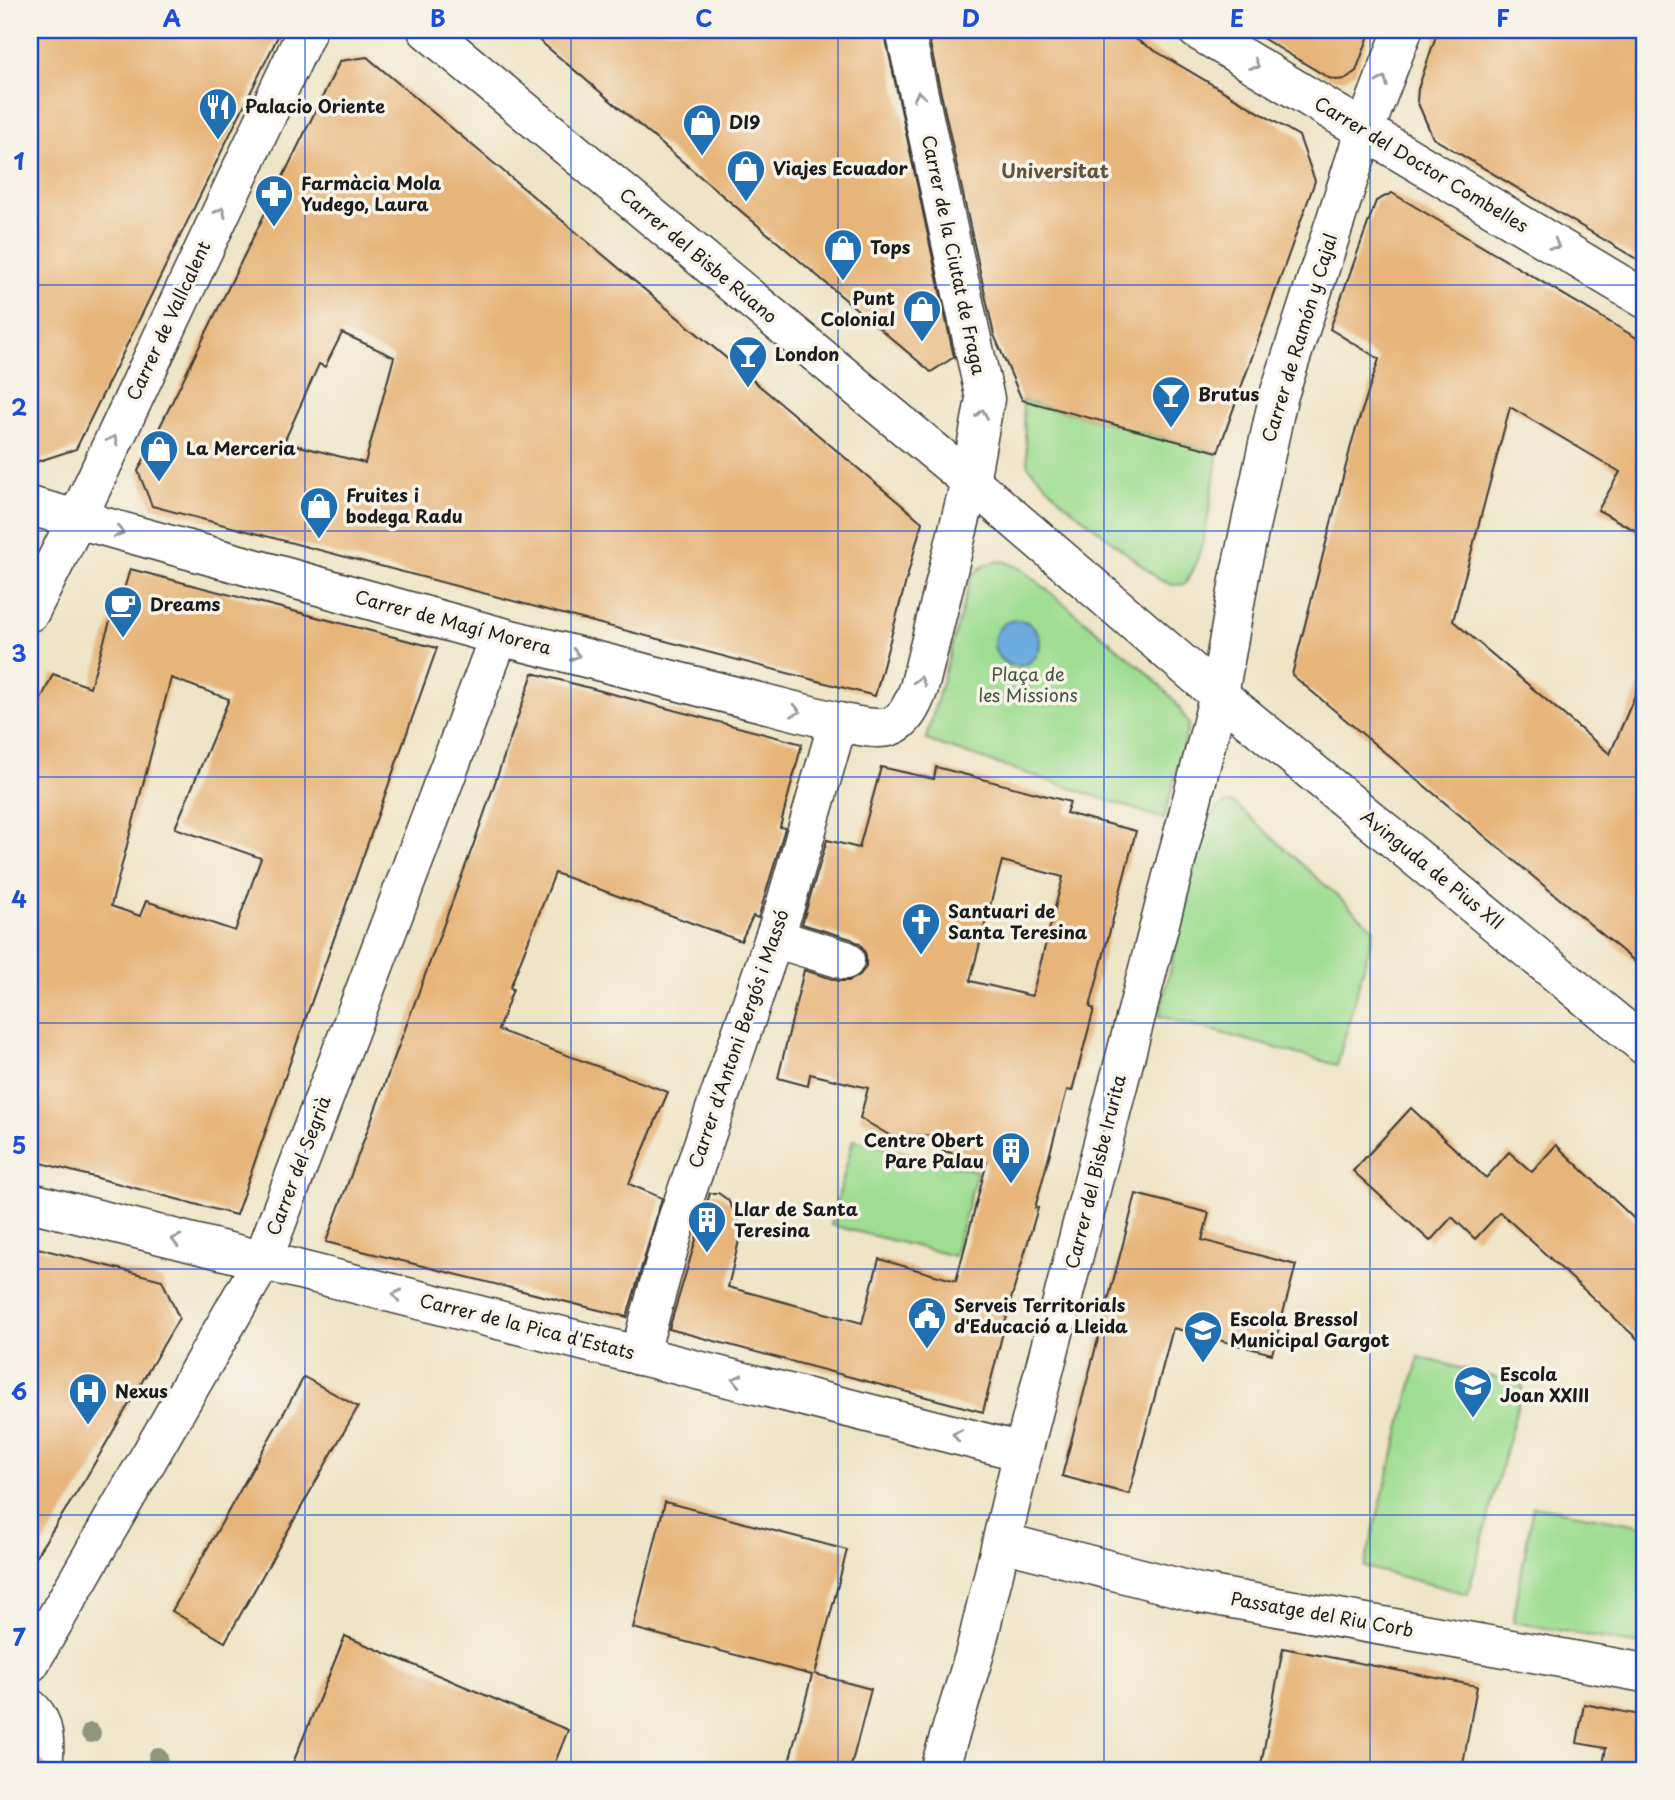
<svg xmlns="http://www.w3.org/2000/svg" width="1675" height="1800" font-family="'Playpen Sans',sans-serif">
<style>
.green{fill:#9fdd92;stroke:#5e7c57;stroke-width:2}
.water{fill:#6dabdf;stroke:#44647e;stroke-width:2}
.building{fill:#e7b57a;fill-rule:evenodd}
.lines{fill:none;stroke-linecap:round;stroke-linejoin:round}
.minor-casing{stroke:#3c3a36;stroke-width:41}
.major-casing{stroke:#3c3a36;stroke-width:41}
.minor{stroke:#fff;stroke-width:38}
.major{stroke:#f9be6d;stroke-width:38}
.tree{fill:#90967c}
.oneway{stroke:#999}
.grid{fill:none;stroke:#1d4ed8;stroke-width:2;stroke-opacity:0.55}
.labels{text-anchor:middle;stroke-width:7;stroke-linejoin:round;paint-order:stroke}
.poi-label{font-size:18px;font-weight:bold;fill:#1c1c1c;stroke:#f7f3e8;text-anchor:start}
.street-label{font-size:18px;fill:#1c1c1c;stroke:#f7f3e8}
.park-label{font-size:18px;fill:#43563f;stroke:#f7f3e8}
.neighbourhood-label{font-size:19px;font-weight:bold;fill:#63523d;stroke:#f7f3e8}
.neatline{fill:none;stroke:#1d4ed8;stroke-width:2.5}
.grid-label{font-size:23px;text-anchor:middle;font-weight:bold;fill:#1d4ed8}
</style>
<rect width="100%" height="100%" fill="#f7f3e8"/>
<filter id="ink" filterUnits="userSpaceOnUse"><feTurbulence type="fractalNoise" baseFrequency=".0143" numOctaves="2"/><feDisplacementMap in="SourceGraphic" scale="14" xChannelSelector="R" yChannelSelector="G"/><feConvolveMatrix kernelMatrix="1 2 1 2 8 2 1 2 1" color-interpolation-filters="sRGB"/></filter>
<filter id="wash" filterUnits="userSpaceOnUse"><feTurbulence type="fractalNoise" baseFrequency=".00686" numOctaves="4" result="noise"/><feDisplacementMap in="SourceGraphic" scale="28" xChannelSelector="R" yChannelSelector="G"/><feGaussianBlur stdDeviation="1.57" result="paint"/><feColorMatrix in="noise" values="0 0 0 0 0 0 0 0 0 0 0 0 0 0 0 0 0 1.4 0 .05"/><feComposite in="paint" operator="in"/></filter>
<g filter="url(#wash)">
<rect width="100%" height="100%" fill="#eee4c6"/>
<g class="green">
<path d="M1022 400 1218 452C1211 493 1208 549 1185 584L1173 585 1160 580 1063 502 1028 466Z"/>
<path d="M1003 561 1022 569 1149 674 1174 700 1189 724 1164 819 926 740 971 577C981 566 988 562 1003 561Z"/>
<path d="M1227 803 1235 804 1374 929 1337 1065 1159 1016 1205 825 1217 808Z"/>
<path d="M853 1140 977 1171 954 1256 831 1225Z"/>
<path d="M1419 1357 1523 1385 1468 1594 1364 1567Z"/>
<path d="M1533 1506 1645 1526V1646L1513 1622Z"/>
</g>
<circle class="water" cx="1017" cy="643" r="23"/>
<g id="blocks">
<g class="building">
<path d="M30 30H281L76 449 30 464Z"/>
<path d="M527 30H884L954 357 931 372Z"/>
<path d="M927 30H1120L1299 136 1315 181 1218 452 1022 400 994 335Z"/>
<path d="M1249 30H1371L1356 71 1345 79 1336 80 1329 78Z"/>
<path d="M1438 30H1645V264L1433 138 1417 101 1418 89Z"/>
<path d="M367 57 922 522 875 696 152 506 138 471 340 61ZM342 333 394 357 365 463 284 442 319 364 325 367Z"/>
<path d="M1392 193 1645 343V536L1598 510 1620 472 1510 407 1453 621 1610 754 1645 672V970L1292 675 1353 438 1379 359 1330 329 1376 201Z"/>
<path d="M130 569 437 648 236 1215 30 1160V722L53 674 90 687 112 615 116 616ZM171 678 229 699 175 828 261 858 235 931 146 901 140 916 111 906Z"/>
<path d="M533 673 802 744 780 827 785 828 764 899 758 918 753 916 741 941 555 873 510 988 513 989 498 1030 668 1092 629 1184 662 1198 627 1317 326 1242 474 843Z"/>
<path d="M881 767 934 779 936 767 1070 802 1066 813 1136 831 1090 1007 1094 1009 1072 1091 1067 1090 1035 1208H1038L1012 1296 983 1412 669 1329 710 1193H718L728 1200 742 1228 728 1287 862 1323 879 1259 956 1281 987 1162 940 1150 944 1135 891 1136 860 1118 868 1088 810 1074 808 1086 778 1078 804 970 839 981H849L859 976 866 967V955L861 945 851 939 802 924 827 840 859 848ZM1002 861 1063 877 1032 996 970 981Z"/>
<path d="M1411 1108 1486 1178 1509 1152 1532 1172 1556 1145 1645 1229V1346L1500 1212 1475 1239 1452 1217 1430 1241 1353 1171Z"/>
<path d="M1136 1194 1209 1213 1202 1240 1296 1265 1272 1354 1173 1328 1129 1494 1062 1476Z"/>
<path d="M30 1246 162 1280 179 1318 86 1478 30 1565Z"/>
<path d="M304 1377 358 1407 225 1642 172 1611Z"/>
<path d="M665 1502 847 1550 815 1674 871 1689 850 1770H787L812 1675 633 1628Z"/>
<path d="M345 1636 568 1730 552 1770H290Z"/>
<path d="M1283 1648 1477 1686 1462 1770H1260Z"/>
<path d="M1584 1704 1645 1716V1770H1602L1606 1748 1577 1743Z"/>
</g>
</g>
</g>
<g filter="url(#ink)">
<use href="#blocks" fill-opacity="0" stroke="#3c3a36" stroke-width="2"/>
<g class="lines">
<g class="minor-casing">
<g id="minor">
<path d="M427 30 970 481 1219 695 1645 1046"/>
<path d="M1197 30 1645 299"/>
<path d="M30 506 499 636 838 722C882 730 901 738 919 688L970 481 985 399 905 30"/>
<path d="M30 612 76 521 307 30"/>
<path d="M774 938 845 960"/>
<path d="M30 1202 1023 1452"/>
<path d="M639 1356 676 1223 785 906 838 722"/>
<path d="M1002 1542 1199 1593 1645 1673"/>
<path d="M30 1663 262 1262 499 636"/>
<path d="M30 1708C47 1723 45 1750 43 1770"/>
<path d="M939 1770 974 1656 1023 1452 1219 695 1241 569 1278 398 1364 132 1403 30"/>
</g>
</g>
<g class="major-casing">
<path id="major" d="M30 1770H31"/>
</g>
<use href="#minor" class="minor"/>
<use href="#major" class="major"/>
</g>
<g class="tree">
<circle cx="91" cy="1733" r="10"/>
<circle cx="158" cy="1758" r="10"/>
</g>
<defs><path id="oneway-chevron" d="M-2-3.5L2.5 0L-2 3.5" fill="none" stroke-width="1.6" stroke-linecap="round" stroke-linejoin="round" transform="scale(1.75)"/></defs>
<g class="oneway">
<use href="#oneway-chevron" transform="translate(1255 65) rotate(31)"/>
<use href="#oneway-chevron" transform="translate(1383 81) rotate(-68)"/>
<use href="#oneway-chevron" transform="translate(919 96) rotate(-102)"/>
<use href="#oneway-chevron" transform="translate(221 212) rotate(-65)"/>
<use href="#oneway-chevron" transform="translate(1555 245) rotate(31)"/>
<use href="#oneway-chevron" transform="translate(982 414) rotate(-80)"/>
<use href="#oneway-chevron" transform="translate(113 440) rotate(-65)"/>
<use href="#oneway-chevron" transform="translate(119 532) rotate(15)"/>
<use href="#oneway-chevron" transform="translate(575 655) rotate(14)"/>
<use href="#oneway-chevron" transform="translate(920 681) rotate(-75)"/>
<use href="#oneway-chevron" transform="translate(796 711) rotate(14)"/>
<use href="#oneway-chevron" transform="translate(176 1240) rotate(-166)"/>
<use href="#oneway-chevron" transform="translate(397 1295) rotate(-166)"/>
<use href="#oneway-chevron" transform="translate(737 1380) rotate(-166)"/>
<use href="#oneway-chevron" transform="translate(957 1435) rotate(-166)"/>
</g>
</g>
<path class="grid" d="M305 30V1770M571 30V1770M838 30V1770M1104 30V1770M1370 30V1770M30 285H1645M30 531H1645M30 777H1645M30 1023H1645M30 1269H1645M30 1515H1645"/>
<defs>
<g id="restaurant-pin" transform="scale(2.0125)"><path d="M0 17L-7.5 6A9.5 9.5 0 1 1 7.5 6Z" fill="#1f6fb2" stroke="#f7f3e8"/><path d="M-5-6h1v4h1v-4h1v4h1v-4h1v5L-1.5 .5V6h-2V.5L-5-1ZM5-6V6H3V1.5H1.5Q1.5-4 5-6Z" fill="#fff"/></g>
<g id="shop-pin" transform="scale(2.0125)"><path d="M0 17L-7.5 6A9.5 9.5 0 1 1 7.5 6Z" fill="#1f6fb2" stroke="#f7f3e8"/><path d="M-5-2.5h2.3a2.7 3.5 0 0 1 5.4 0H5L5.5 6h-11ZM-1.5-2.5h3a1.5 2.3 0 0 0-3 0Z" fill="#fff"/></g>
<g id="pharmacy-pin" transform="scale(2.0125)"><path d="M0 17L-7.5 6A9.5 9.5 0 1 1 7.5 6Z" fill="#1f6fb2" stroke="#f7f3e8"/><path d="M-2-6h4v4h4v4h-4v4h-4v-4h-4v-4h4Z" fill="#fff"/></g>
<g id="bar-pin" transform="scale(2.0125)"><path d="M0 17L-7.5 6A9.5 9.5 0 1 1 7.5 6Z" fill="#1f6fb2" stroke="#f7f3e8"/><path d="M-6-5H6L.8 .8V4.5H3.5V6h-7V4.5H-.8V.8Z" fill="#fff"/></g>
<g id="cafe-pin" transform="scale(2.0125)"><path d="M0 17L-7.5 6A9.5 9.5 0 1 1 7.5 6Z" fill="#1f6fb2" stroke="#f7f3e8"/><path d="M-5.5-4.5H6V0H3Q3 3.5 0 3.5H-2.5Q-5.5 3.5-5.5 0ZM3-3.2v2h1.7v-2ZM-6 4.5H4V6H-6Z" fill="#fff"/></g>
<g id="church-pin" transform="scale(2.0125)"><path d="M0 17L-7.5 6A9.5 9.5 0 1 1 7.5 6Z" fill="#1f6fb2" stroke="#f7f3e8"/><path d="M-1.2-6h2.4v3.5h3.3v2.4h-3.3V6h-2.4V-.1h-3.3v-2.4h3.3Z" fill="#fff"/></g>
<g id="building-pin" transform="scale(2.0125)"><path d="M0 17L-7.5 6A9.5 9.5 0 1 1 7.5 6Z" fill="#1f6fb2" stroke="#f7f3e8"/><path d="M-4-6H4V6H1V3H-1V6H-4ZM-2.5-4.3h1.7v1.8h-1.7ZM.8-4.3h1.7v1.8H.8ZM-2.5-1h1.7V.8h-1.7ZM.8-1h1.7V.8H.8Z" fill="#fff"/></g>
<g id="civic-pin" transform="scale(2.0125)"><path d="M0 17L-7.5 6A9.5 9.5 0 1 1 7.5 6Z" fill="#1f6fb2" stroke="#f7f3e8"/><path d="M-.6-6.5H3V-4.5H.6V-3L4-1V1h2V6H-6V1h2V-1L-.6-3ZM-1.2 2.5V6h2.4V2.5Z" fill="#fff"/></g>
<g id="school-pin" transform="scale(2.0125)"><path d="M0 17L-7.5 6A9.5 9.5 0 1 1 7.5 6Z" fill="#1f6fb2" stroke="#f7f3e8"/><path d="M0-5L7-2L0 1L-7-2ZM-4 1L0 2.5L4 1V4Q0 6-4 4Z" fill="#fff"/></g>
<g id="hospital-pin" transform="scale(2.0125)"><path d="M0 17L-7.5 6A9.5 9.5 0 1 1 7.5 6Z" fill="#1f6fb2" stroke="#f7f3e8"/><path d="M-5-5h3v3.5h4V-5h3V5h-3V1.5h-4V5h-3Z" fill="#fff"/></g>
</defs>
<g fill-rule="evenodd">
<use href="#restaurant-pin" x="218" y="107"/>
<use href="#shop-pin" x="702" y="123"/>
<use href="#shop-pin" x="746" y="169"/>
<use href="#pharmacy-pin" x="274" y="194"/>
<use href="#shop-pin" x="843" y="248"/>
<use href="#shop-pin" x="922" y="309"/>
<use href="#bar-pin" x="748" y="355"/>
<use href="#bar-pin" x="1171" y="395"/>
<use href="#shop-pin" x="159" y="449"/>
<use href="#shop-pin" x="319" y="506"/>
<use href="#cafe-pin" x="123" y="605"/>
<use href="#church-pin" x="921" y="922"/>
<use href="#building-pin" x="1011" y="1151"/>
<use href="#building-pin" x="707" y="1220"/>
<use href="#civic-pin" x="927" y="1316"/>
<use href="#school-pin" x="1203" y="1330"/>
<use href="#school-pin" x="1473" y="1385"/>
<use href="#hospital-pin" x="88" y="1392"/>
</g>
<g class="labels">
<g class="poi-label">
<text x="245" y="113">Palacio Oriente</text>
<text x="729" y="129">DI9</text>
<text x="773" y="175">Viajes Ecuador</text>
<text x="301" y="190">Farmàcia Mola<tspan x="301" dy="21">Yudego, Laura</tspan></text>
<text x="870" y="254">Tops</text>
<text x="895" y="305" text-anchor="end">Punt<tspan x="895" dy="21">Colonial</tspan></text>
<text x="775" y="361">London</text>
<text x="1198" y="401">Brutus</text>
<text x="186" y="455">La Merceria</text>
<text x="346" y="502">Fruites i<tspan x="346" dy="21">bodega Radu</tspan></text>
<text x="150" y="611">Dreams</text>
<text x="948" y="918">Santuari de<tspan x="948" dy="21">Santa Teresina</tspan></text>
<text x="984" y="1147" text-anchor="end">Centre Obert<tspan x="984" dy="21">Pare Palau</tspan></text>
<text x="734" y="1216">Llar de Santa<tspan x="734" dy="21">Teresina</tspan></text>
<text x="954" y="1312">Serveis Territorials<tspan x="954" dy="21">d'Educació a Lleida</tspan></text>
<text x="1230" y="1326">Escola Bressol<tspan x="1230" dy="21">Municipal Gargot</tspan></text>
<text x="1500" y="1381">Escola<tspan x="1500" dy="21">Joan XXIII</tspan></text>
<text x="115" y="1398">Nexus</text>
</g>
<g class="street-label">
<text transform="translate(1421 165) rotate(31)" y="6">Carrer del Doctor Combelles</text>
<text transform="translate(953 255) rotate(78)" y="6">Carrer de la Ciutat de Fraga</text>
<text transform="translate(698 256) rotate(40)" y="6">Carrer del Bisbe Ruano</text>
<text transform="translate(169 321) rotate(-65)" y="6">Carrer de Vallcalent</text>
<text transform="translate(1300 338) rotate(-73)" y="6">Carrer de Ramón y Cajal</text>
<text transform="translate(453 623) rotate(15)" y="6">Carrer de Magí Morera</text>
<text transform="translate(1432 870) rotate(39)" y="6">Avinguda de Pius XII</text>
<text transform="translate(739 1039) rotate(-71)" y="6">Carrer d'Antoni Bergós i Massó</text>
<text transform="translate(299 1166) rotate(-69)" y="6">Carrer del Segrià</text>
<text transform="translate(1096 1172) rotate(-76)" y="6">Carrer del Bisbe Irurita</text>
<text transform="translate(527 1327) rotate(14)" y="6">Carrer de la Pica d'Estats</text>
<text transform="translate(1322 1615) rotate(10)" y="6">Passatge del Riu Corb</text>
</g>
<g class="park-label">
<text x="1028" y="681">Plaça de<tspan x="1028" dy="21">les Missions</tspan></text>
</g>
<g class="neighbourhood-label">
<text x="1055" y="178">Universitat</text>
</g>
</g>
<rect width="1675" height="1800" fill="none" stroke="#f7f3e8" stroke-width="77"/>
<rect x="38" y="38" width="1598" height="1724" class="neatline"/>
<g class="grid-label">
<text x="172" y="27">A</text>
<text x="438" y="27">B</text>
<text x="704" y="27">C</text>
<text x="971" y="27">D</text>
<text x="1237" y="27">E</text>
<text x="1503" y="27">F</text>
<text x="19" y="170">1</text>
<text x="19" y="416">2</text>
<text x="19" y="662">3</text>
<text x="19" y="908">4</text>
<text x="19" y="1154">5</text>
<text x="19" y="1400">6</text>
<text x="19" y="1646">7</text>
</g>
</svg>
